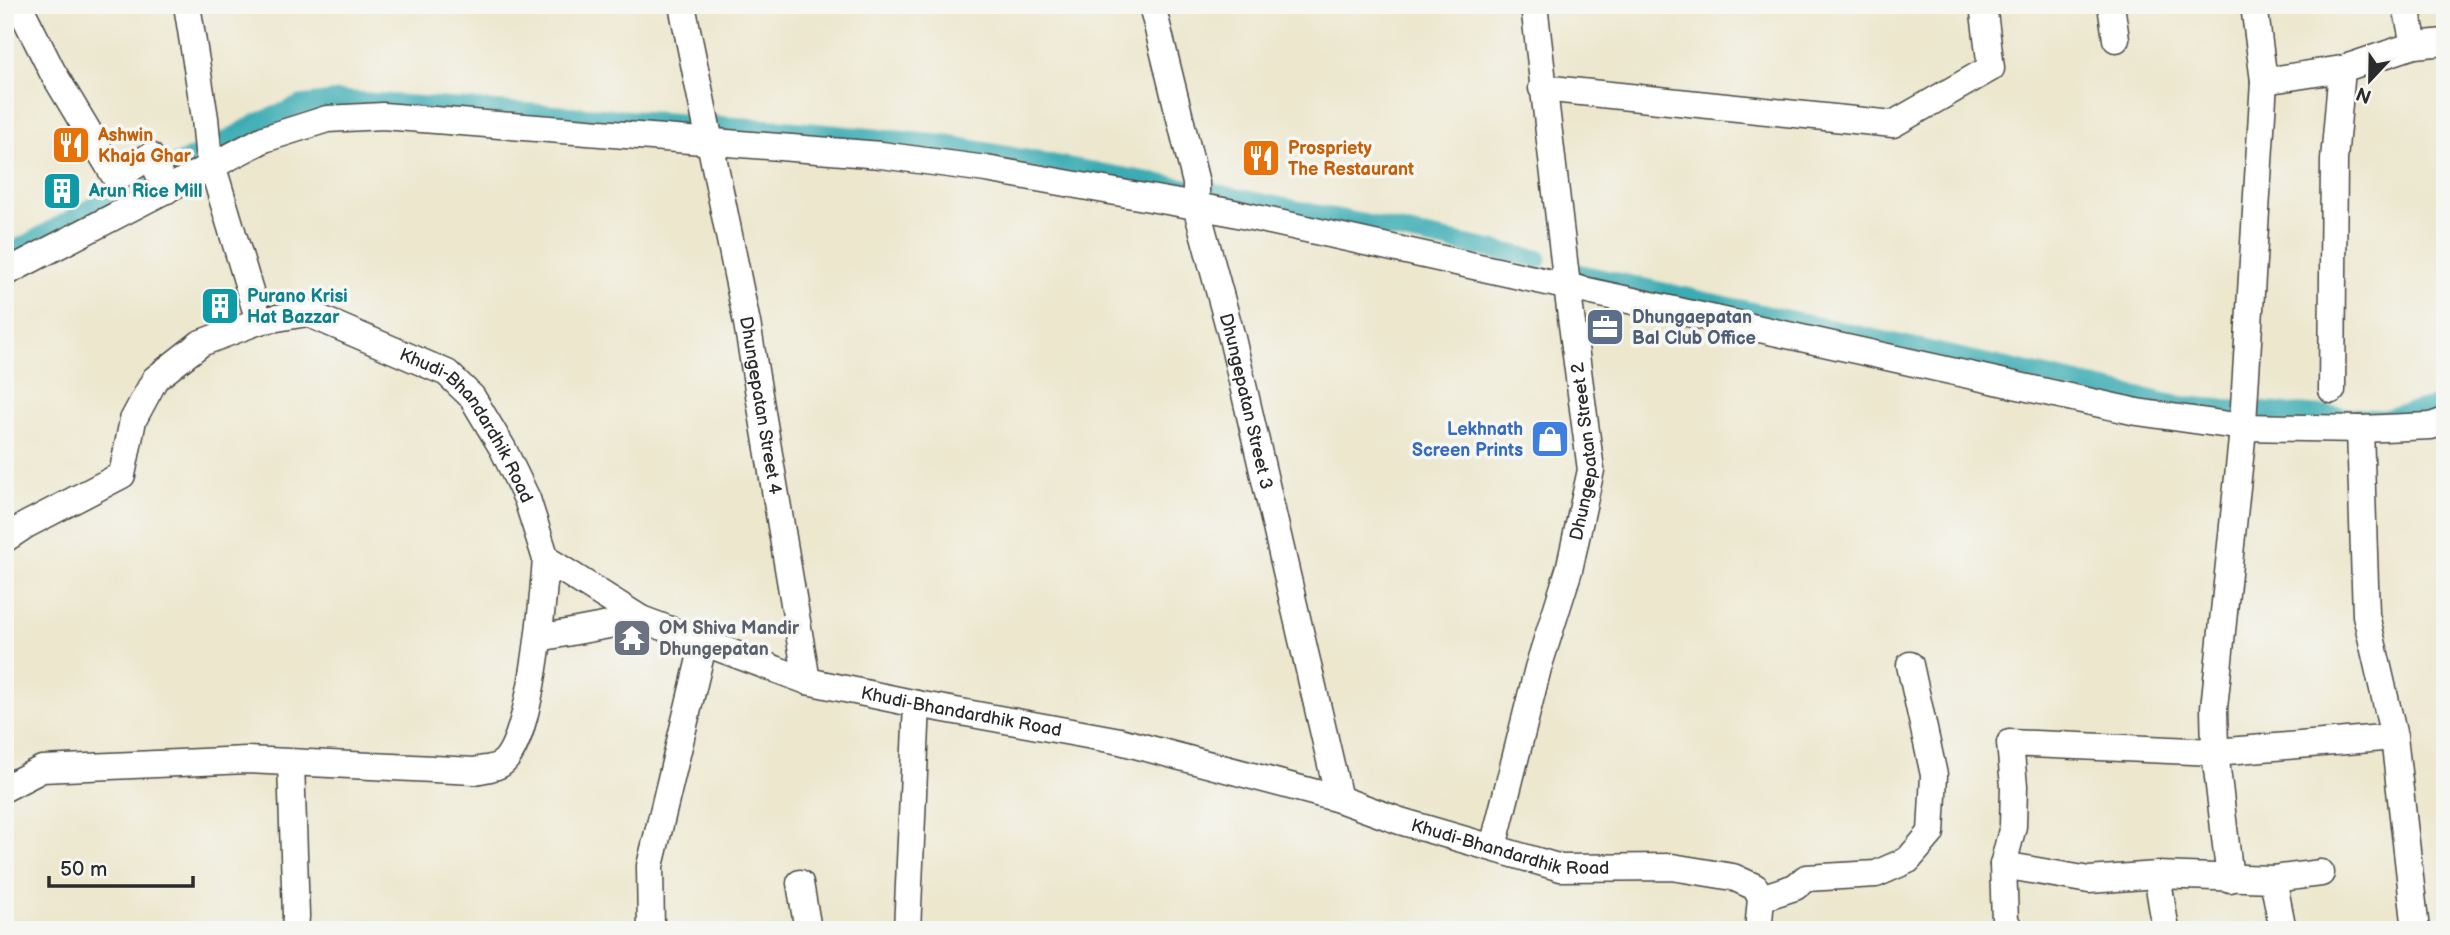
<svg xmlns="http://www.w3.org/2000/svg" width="2450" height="935" font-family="'Balsamiq Sans',sans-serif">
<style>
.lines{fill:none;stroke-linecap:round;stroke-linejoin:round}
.canal{stroke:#3bacb3;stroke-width:19}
.minor-casing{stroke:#484743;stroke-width:29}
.minor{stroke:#fff;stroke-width:26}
.labels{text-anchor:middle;stroke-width:7;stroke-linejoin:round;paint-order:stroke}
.food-label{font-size:18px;font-weight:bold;fill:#c56008;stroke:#f6f6f2;text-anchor:start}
.culture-label{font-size:18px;font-weight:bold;fill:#0d838f;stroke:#f6f6f2;text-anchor:start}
.service-label{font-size:18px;font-weight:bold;fill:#4e5e75;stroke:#f6f6f2;text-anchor:start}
.street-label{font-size:18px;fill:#2b2b2b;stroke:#f6f6f2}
.shop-label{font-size:18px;font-weight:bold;fill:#366cbe;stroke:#f6f6f2;text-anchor:end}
.worship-label{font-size:18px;font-weight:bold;fill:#5b616d;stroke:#f6f6f2;text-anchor:start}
</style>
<rect width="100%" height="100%" fill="#f6f6f2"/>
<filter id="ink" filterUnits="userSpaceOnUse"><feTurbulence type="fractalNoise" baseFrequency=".0143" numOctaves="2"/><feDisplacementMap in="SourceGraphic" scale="14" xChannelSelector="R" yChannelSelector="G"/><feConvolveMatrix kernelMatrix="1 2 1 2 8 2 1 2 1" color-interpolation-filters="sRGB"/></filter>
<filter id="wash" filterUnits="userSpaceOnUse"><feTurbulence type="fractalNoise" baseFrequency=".00686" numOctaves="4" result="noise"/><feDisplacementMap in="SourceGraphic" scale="28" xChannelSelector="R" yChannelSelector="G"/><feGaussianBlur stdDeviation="1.57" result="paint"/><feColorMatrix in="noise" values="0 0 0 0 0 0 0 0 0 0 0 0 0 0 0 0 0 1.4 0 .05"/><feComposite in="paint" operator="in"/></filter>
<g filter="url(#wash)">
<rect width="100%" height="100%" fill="#ece7cd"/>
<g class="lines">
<g class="canal">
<path d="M1204 191 1538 259"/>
<path d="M5 256 157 171 208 151 257 123 301 105 339 100 791 130 950 145 1186 188"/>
<path d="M1573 272 2177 405 2238 410"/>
<path d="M2256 411 2383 419 2445 404"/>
</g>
</g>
</g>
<g filter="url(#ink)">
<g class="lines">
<g class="minor-casing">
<g id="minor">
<path d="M19 5 52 71 116 178 150 156 167 190"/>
<path d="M187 5 205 118 208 151 259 321"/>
<path id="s1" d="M682 5 747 323 807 681"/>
<path id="s2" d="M1152 5 1196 183V206L1232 338 1339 799"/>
<path d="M2111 5 2116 39"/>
<path d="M2406 5 2414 45"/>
<path d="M2264 81 2342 69 2414 45 2445 42"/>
<path d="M1542 88 1893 124 1991 68 1983 5"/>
<path d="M5 273 264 139 327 119 383 116 881 155 986 169 1229 212 2137 412 2243 427 2360 429 2431 426 2445 421"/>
<path d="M2332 390 2334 160 2342 69"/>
<path d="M2360 429 2366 615 2394 737 2416 930"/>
<path id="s3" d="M5 539 26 525 122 475 133 420 155 379 201 343 259 321 307 313 447 373 472 397 503 449 527 499 546 559 641 619 807 681 917 704 1120 741 1339 799 1400 821 1561 868 1672 867 1733 877 1755 887 1761 898 1759 921 1761 930"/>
<path d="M539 638 641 619"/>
<path d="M291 763 296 916 295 930"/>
<path d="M5 788 42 769 247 760 475 771C482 769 494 769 501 764 532 743 543 598 546 559"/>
<path id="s4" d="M1493 847 1538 668 1569 570 1591 470 1567 286 1534 5"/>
<path d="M2003 865 2089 880 2157 875 2273 879 2321 873"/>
<path d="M2157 875 2166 930"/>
<path d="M2230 879 2215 752 2214 708 2242 439 2264 81 2254 5"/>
<path d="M2273 879 2283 930"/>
<path d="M800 883 808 930"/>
<path d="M1761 898 1795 887 1806 878 1876 874 1908 860 1931 833 1934 775 1910 665"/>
<path d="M651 930 650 866 704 642"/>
<path d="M907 930 917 704"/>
<path d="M2011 930 2005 921 2003 865 2013 826 2014 786 2010 743 2215 752 2394 737"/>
</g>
</g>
<use href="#minor" class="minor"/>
</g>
</g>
<defs>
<g id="restaurant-square" transform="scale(2.0125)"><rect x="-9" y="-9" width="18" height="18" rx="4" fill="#e8710a" stroke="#f6f6f2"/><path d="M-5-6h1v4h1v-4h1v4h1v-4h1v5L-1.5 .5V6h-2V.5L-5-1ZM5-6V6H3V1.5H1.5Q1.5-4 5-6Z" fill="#fff"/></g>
<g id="building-square" transform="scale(2.0125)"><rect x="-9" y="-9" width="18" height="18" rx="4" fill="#0f9aa8" stroke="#f6f6f2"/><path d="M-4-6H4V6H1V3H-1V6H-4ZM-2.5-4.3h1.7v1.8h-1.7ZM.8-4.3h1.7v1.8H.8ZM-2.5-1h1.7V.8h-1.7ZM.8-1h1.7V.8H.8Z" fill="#fff"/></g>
<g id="office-square" transform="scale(2.0125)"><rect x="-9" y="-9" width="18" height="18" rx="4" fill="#5c6f8a" stroke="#f6f6f2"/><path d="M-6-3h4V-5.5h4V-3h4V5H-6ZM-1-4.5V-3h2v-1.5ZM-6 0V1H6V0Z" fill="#fff"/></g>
<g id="shop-square" transform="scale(2.0125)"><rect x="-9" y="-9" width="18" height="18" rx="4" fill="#3f7fe0" stroke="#f6f6f2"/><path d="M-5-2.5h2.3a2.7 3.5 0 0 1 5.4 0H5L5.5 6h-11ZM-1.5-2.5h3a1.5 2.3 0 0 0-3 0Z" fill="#fff"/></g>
<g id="temple-square" transform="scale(2.0125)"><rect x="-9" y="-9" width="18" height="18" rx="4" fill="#6b7280" stroke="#f6f6f2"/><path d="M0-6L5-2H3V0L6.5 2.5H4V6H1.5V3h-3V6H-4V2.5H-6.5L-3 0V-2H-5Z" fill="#fff"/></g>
</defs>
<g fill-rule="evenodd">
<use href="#restaurant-square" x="71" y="145"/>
<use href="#restaurant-square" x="1261" y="158"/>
<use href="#building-square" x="62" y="191"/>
<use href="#building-square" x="220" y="306"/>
<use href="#office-square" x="1605" y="327"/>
<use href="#shop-square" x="1550" y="439"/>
<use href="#temple-square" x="632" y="638"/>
</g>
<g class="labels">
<g class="food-label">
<text x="98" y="141">Ashwin<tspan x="98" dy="21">Khaja Ghar</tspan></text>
<text x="1288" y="154">Prospriety<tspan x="1288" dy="21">The Restaurant</tspan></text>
</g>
<g class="culture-label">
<text x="89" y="197">Arun Rice Mill</text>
<text x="247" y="302">Purano Krisi<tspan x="247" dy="21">Hat Bazzar</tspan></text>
</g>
<g class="service-label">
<text x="1632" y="323">Dhungaepatan<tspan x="1632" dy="21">Bal Club Office</tspan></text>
</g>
<g class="street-label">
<text dy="6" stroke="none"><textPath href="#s2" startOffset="408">Dhungepatan Street 3</textPath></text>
<text dy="6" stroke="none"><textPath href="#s1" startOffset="408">Dhungepatan Street 4</textPath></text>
<text dy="6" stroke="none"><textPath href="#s3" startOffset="609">Khudi-Bhandardhik Road</textPath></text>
<text dy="6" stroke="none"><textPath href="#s4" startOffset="408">Dhungepatan Street 2</textPath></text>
<text dy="6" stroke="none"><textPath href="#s3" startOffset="1218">Khudi-Bhandardhik Road</textPath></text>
<text dy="6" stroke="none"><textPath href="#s3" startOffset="1785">Khudi-Bhandardhik Road</textPath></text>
</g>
<g class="shop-label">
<text x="1523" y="435">Lekhnath<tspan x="1523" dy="21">Screen Prints</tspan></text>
</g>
<g class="worship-label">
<text x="659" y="634">OM Shiva Mandir<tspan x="659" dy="21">Dhungepatan</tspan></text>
</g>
</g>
<rect width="2450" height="935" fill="none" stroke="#f6f6f2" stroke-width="28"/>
<g transform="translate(2370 80) rotate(202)" stroke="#f6f6f2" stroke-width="5" paint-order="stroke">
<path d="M0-5L12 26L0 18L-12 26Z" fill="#2b2b2b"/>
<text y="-10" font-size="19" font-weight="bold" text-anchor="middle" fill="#2b2b2b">N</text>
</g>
<path d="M49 876v10h144v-10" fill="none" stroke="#2b2b2b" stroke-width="3.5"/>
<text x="60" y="876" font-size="21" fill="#2b2b2b" stroke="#f6f6f2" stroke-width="5" paint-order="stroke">50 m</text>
</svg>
